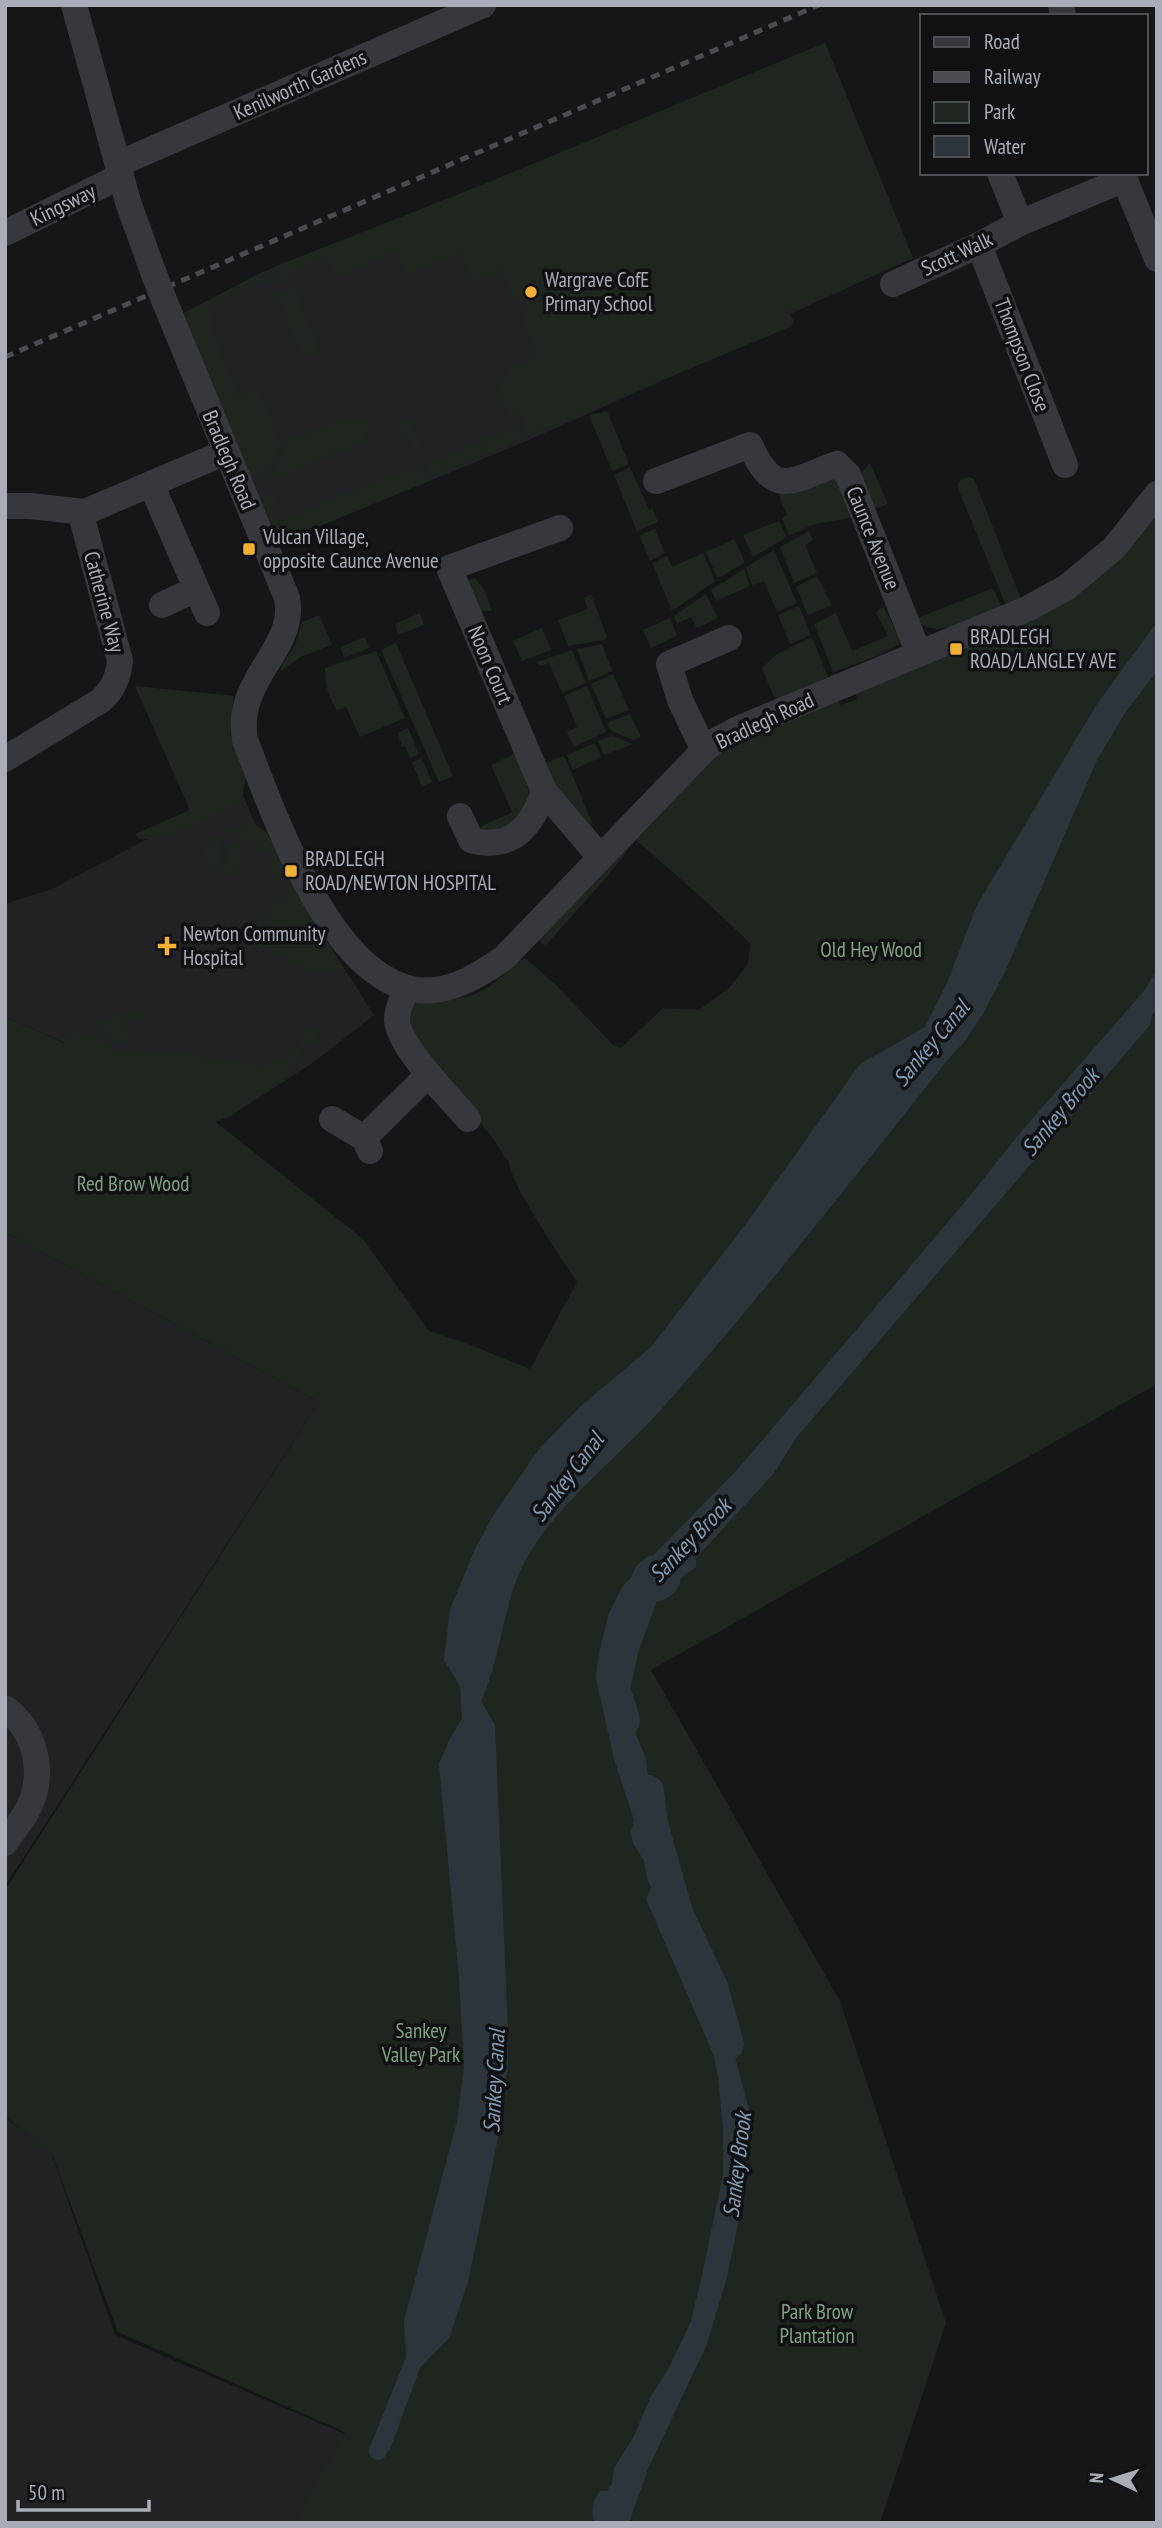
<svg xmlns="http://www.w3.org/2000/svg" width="1162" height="2528" font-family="'PT Sans Narrow',sans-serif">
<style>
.built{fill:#222225}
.green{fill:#1e261f}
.water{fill:#2c353c}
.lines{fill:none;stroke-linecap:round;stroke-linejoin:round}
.canal{stroke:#2c353c;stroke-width:18}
.river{stroke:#2c353c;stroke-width:32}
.minor{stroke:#37383d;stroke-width:26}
.rail{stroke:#4a4c52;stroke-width:5;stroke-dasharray:9 7;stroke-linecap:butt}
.minor-bridge{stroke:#37383d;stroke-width:26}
.poi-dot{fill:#f2b134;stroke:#111113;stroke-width:2.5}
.labels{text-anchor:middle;stroke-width:7;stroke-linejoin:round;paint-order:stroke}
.street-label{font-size:21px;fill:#a8adb8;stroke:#111113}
.poi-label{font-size:21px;fill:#a8adb8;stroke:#111113;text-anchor:start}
.park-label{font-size:21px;fill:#7fa381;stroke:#111113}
.water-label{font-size:23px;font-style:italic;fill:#7f9bb3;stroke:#111113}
</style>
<rect width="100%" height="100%" fill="#161618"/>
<g class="built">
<path d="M825 43 913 258 790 314 794 322 529 440 279 543 254 487 184 313 274 267 477 187Z"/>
<path d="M242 793 255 824 267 833 305 907 374 1015 314 1062 232 1115 5 1017V904L52 889 197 813Z"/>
<path d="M5 1232 319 1402 5 1886Z"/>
<path d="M5 2117 51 2152 115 2335 347 2435 296 2523H5Z"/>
</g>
<g class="green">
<path d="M825 43 913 258 786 312 793 323 790 327 528 436 519 414 505 419C508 408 502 402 495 394L507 370 538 356 518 308 538 299 536 294 514 302 501 270 473 283 460 253 407 274 395 252 335 277 326 256 287 276 288 281 280 283 274 267 477 187Z"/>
<path d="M264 271 268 279 208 305 219 347 239 396 259 388 281 443 270 467 251 480 184 313Z"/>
<path d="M294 286 319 350 303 358 276 294Z"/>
<path d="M607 411 629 464 612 471 589 415Z"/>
<path d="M350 416 362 419 368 428 366 438 361 442 269 482 267 478 276 468 288 441Z"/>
<path d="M409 419 424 454 421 456C415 445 403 439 399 427L401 422Z"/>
<path d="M518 426 523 438 430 477 424 466Z"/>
<path d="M870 463 888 504 872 510 860 474Z"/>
<path d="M630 467 649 510 652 508 658 522 637 531 614 475Z"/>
<path d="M421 468 426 482 302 533 291 531 289 524 273 529 261 497 278 490 273 505 281 521 402 471 403 474Z"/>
<path d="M969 477 974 479 1021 599 1005 603 957 486 959 481Z"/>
<path d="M832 478 839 482 853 517 812 525 789 536 782 518 787 515 778 494 781 489Z"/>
<path d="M1157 500V1384L651 1670 840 2001 946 2323 880 2523H293L345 2432 118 2332 52 2154 5 2116V1890L319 1402 5 1232V1017L64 1043 71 1034 73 1022 90 1039 98 1037 115 1050 181 1054 263 1066C272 1064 287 1057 294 1050 298 1046 302 1035 305 1029L313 1026 320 1037 302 1051 294 1071 232 1115 216 1122 363 1239 429 1331 468 1344 530 1369 577 1282C564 1262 506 1177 509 1160L505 1158 497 1144 407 1028 414 1001C441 1001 472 1001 494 983 504 975 513 963 525 958L555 984 613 1045 621 1048 663 1008 699 1010 729 988 748 964 750 943 702 898 636 840 605 879 546 945 542 944 539 938 716 752 836 697 841 705 857 699 855 691 1072 595Z"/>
<path d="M779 521 787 537 753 557 743 535Z"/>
<path d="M655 529 665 553 650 561 639 535Z"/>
<path d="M809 531 813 540 805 545 817 573 794 583 780 547Z"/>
<path d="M734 539 745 562 721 577H717L706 552Z"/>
<path d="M774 550 797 603 777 612 764 581 752 585 746 567Z"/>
<path d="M703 553 715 581 672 611 652 563 667 556 672 567Z"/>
<path d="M744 569 750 586 716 601 711 590Z"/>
<path d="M817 576 832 605 808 615 796 587Z"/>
<path d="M475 578 484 589 492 611H479L468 580Z"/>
<path d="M993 588 1001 606C977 616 937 643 915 619Z"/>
<path d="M591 594 607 637 604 640 568 646 558 620 588 609 584 598Z"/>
<path d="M706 594 718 618 697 628 691 617 677 624 674 616Z"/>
<path d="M799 606 811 635 790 644 778 615Z"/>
<path d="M880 608H884L902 642 880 655 833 672 814 624 836 613 852 651 888 636 876 613Z"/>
<path d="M420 613 424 625 398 635 395 624Z"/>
<path d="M319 615 332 645 302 656 281 671V665L295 646 302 622Z"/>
<path d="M670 618 677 636 651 648 643 630Z"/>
<path d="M542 628 551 650 522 661 513 641Z"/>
<path d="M365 637 369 648 344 658 340 647Z"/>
<path d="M812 637 828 677 781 698 774 697 762 668 777 654Z"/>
<path d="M396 643 452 774 453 776 439 782 381 650Z"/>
<path d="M602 644 612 671 589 681 577 649Z"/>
<path d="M572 650 586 683 562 693 549 663 540 666 537 662Z"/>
<path d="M376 651 405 718 360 737 346 707 337 710C329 698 324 683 325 668Z"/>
<path d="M613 674 629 710 606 719 591 684Z"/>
<path d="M135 686 234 696 230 735 246 777 242 797 245 800C222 811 167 841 144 839 138 839 138 838 135 834L190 810Z"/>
<path d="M587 686 606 732 574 747 567 732 577 727 564 696Z"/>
<path d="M630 714 641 737 633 740 611 731 607 723Z"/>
<path d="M408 728 419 754 410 758 405 747H402L398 733Z"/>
<path d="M612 736 633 744 604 755 598 741Z"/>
<path d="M595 743 601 757 573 770 567 755Z"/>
<path d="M514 754 518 757 528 788 532 787 518 823 484 832 480 827 512 812 491 765Z"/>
<path d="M563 756 565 757 593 825 585 821 554 786 546 763Z"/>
<path d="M422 758 432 782 422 787 412 762Z"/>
<path d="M250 821 267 833 305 907 346 973 341 975 325 966 319 977 244 936 291 888 267 865 275 857C265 849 254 839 241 839L232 831Z"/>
<path d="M225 834 217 871 211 872 202 848Z"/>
<path d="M231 838 250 856 228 878 222 876Z"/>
<path d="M148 1008 141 1015 125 1022 124 1025 132 1034 128 1042 110 1040 102 1034 101 1025 105 1019Z"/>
</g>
<g class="water">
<path d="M1157 622V671L1125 713 1097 760 1004 974 983 1014 965 1041 945 1063C854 1178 764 1293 667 1403 625 1452 551 1508 523 1565 502 1608 501 1658 481 1701L495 1725 508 2033V2062L501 2124 468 2282 449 2338 420 2368 389 2452 375 2435 406 2357 404 2321 457 2121 464 2066 459 1978 439 1764 450 1738 462 1719 460 1686 444 1660 450 1609 475 1549 494 1514 539 1449 581 1406 651 1347 748 1221 860 1064 925 1027 947 983 977 905 1097 704Z"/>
<path d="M1157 970V1010L1152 1015 1150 1025 796 1438 774 1473 696 1558V1567L681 1578C677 1602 655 1601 636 1608L618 1663 616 1684 646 1759 652 1822 664 1873 689 1941 710 1984 735 2057 749 2109 740 2214 727 2277 707 2344 648 2469 629 2523H594C591 2509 592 2503 600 2491H607L612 2484 614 2468 634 2436 651 2396 670 2366 691 2321 702 2275 723 2175V2129L718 2078 714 2056 646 1899 651 1887 647 1879 644 1861 633 1843 631 1832 634 1820 614 1759 596 1678 598 1658 609 1613 622 1587 737 1470 965 1202 1020 1133 1144 991Z"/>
</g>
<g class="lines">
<path class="canal" d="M378 2451 390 2422"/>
<g class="river">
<path d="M624 1720 614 1688 623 1647 649 1576 655 1571"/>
<path d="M648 1791 652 1824 678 1916 712 1987 728 2044"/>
</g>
<g class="minor">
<path d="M74 5 128 202 154 274"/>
<path d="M1061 5 1063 16"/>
<path d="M118 164 483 5"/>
<path d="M1000 173 1020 223"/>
<path d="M1122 173 1157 259"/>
<path d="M5 233 121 176"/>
<path d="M979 245 1065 465"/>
<path d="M893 284 979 245 1020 223 1125 179"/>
<path d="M164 300 287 598C297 650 234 678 245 740 273 812 325 965 407 988 443 998 477 977 505 957L704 750 715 741 740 728 1029 608 1067 587 1114 548 1157 494"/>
<path d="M656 481 750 445C775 499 790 481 837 464L848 475 919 654"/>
<path d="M151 484 207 613"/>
<path d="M5 506H30L85 512 226 452"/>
<path d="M560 528 449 568 544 791 600 857"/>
<path d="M162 605 196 589"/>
<path d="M704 750 680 700 669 664 729 638"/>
<path d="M5 759 100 701C113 690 118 678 120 661L83 522 85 512"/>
<path d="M460 816 471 840C511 851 532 827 544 791"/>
<path d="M407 988C403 998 397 1008 397 1019 396 1044 451 1099 468 1119"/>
<path d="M332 1119 364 1138"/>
<path d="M370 1151 364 1138 429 1074"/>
<path d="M5 1708C37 1732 46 1776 27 1811 21 1822 12 1832 5 1843"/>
</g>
<path class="rail" d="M5 357 819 5"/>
<path class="minor-bridge" d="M154 274 164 300"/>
</g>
<g class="poi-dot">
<circle cx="531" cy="292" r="7"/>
<rect x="242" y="542" width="14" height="14" rx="3.5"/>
<rect x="949" y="642" width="14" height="14" rx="3.5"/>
<rect x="284" y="864" width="14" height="14" rx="3.5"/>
<path d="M163.5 935.5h7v7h7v7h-7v7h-7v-7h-7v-7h7z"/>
</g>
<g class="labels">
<g class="street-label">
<text transform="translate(300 85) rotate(-24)" y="7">Kenilworth Gardens</text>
<text transform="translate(63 205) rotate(-26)" y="7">Kingsway</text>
<text transform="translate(957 254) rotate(-25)" y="7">Scott Walk</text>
<text transform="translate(1022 355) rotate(69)" y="7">Thompson Close</text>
<text transform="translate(229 460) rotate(67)" y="7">Bradlegh Road</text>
<text transform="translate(873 538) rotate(68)" y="7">Caunce Avenue</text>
<text transform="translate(104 602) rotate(75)" y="7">Catherine Way</text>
<text transform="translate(490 665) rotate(67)" y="7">Noon Court</text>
<text transform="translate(765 721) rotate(-25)" y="7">Bradlegh Road</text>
</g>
<g class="poi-label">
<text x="545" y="287">Wargrave CofE<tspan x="545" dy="24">Primary School</tspan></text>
<text x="263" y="544">Vulcan Village,<tspan x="263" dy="24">opposite Caunce Avenue</tspan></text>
<text x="970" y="644">BRADLEGH<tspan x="970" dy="24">ROAD/LANGLEY AVE</tspan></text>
<text x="305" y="866">BRADLEGH<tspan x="305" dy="24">ROAD/NEWTON HOSPITAL</tspan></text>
<text x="183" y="941">Newton Community<tspan x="183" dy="24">Hospital</tspan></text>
</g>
<g class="park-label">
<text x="871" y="957">Old Hey Wood</text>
<text x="133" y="1191">Red Brow Wood</text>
<text x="421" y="2038">Sankey<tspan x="421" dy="24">Valley Park</tspan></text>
<text x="817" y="2319">Park Brow<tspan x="817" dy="24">Plantation</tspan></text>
</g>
<g class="water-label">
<text transform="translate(931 1043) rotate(-50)" y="8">Sankey Canal</text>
<text transform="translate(1060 1112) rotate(-50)" y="8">Sankey Brook</text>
<text transform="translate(567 1477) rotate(-53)" y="8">Sankey Canal</text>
<text transform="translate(690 1540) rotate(-46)" y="8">Sankey Brook</text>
<text transform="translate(494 2081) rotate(-87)" y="8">Sankey Canal</text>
<text transform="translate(737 2165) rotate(-83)" y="8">Sankey Brook</text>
</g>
</g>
<rect width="1162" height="2528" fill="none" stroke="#a8adb8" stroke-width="14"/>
<rect x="920" y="14" width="228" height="161" fill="#111113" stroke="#4d4f55" stroke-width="2"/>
<rect x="934" y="37" width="35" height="10" fill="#37383d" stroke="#4d4f55" stroke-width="2"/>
<text x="984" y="49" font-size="21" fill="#a8adb8">Road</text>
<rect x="934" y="72" width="35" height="10" fill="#4a4c52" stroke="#4d4f55" stroke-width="2"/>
<text x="984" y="84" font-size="21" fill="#a8adb8">Railway</text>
<rect x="934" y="102" width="35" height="21" fill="#1e261f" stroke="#4d4f55" stroke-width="2"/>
<text x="984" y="119" font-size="21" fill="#a8adb8">Park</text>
<rect x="934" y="136" width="35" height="21" fill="#2c353c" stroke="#4d4f55" stroke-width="2"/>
<text x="984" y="154" font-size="21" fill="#a8adb8">Water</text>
<g transform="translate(1113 2479) rotate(274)" stroke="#111113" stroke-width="5" paint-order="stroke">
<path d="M0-5L12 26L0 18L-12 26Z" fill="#a8adb8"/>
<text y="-10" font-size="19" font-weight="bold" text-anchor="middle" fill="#a8adb8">N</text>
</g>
<path d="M18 2500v10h131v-10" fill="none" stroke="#a8adb8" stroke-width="3.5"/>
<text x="28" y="2500" font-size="21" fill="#a8adb8" stroke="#111113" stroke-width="5" paint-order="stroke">50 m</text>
</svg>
